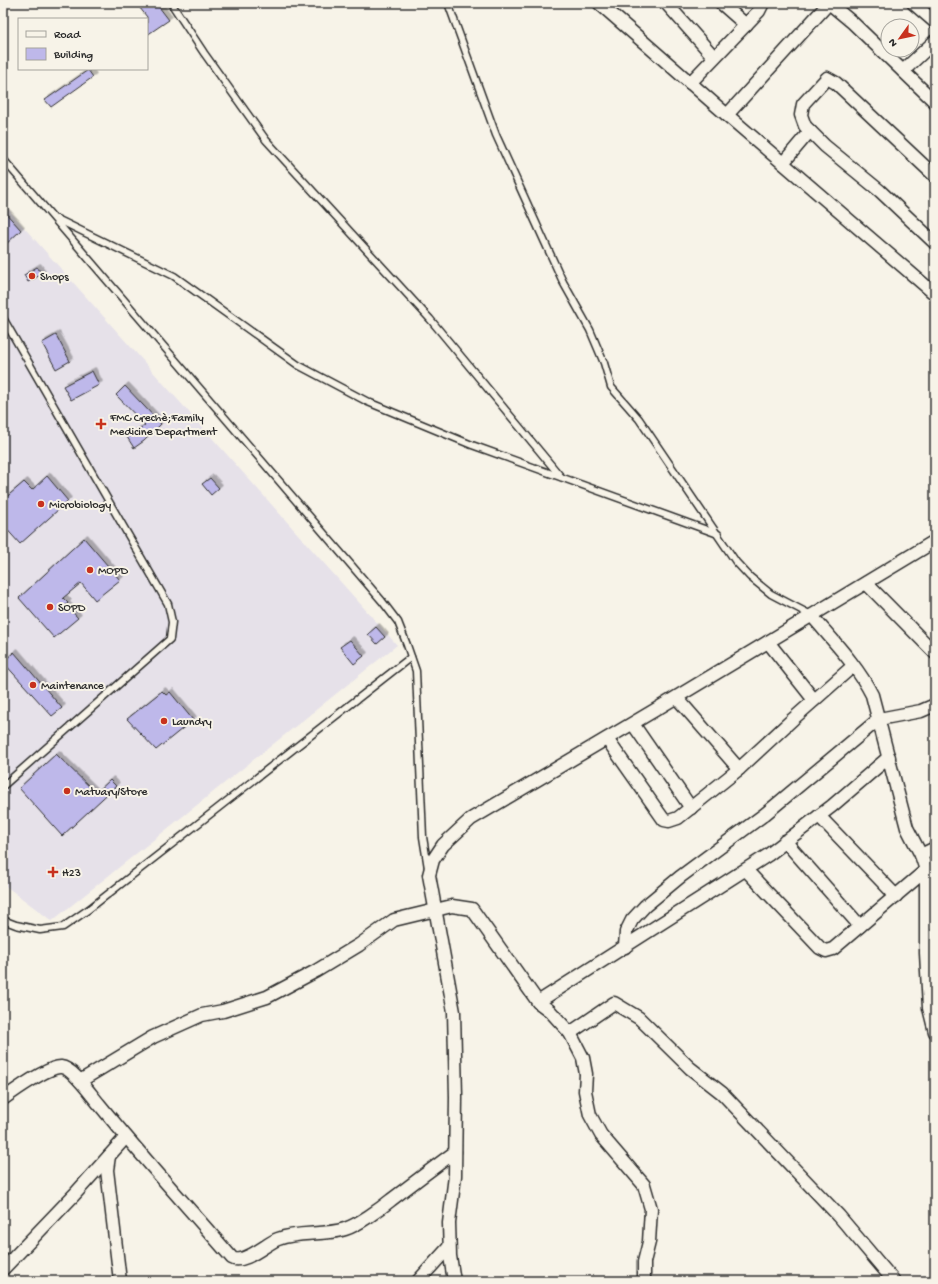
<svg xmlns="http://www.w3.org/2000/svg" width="938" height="1284" font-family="'Gochi Hand',sans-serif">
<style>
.built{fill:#e6e1e9}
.building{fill:#beb8ea;stroke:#2b2b2b;filter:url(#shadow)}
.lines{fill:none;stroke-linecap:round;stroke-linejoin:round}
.service-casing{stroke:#2b2b2b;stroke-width:9}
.minor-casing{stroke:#2b2b2b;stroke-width:15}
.service{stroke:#f7f3e8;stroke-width:6}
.minor{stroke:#f7f3e8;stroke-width:12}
.poi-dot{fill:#c8321e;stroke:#f7f3e8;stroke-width:1.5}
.labels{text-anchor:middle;stroke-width:4;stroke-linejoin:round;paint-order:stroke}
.poi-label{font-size:12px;fill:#2b2b2b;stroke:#f7f3e8;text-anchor:start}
</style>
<defs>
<filter id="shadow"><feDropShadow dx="3.5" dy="-3.5" stdDeviation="0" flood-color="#0004"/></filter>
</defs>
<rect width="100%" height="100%" fill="#f7f3e8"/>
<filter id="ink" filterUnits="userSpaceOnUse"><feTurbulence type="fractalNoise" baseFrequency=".025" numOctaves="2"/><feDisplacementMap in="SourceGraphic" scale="8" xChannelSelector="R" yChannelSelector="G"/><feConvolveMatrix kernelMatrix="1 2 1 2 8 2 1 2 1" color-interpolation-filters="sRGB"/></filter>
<g filter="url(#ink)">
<path class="built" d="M3 204 397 645 52 921 3 884Z"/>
<g class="building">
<path d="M136 3H156L169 20 147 35V17Z"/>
<path d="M88 70 93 77 51 107 45 100Z"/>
<path d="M3 210 21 230 3 247Z"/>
<path d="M37 267 42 274 28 282 24 275Z"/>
<path d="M56 335 70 361 56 369 42 343Z"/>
<path d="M92 371 99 385 71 400 63 386Z"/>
<path d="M125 386 161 424 144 441 134 448 127 437 145 425 116 395Z"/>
<path d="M47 476 68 501 20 544 3 525V500L24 482 32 490Z"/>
<path d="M210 478 219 488 211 495 202 484Z"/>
<path d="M84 538 120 580 95 600 81 583 63 598 68 603 66 605 78 618 54 638 19 598Z"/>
<path d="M376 627 385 637 377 644 368 634Z"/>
<path d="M350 640 364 656 354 664 340 647Z"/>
<path d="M14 652 62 708 52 716 3 662Z"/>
<path d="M162 691 166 695 170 692 193 720 156 750 127 719Z"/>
<path d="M56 754 96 793 110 780 116 786 62 836 19 788Z"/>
</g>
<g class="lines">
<g class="service-casing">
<g id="service">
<path d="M171 3 204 53 266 140 430 319 561 477"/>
<path d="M448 3 496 135 563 282 590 330 604 363 611 387 639 419 736 562 750 577 771 594 811 615"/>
<path d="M3 159 382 601 398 622 407 645 416 671 423 837 428 868"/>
<path d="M57 219 174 276 298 365 368 402 472 445 718 534"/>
<path d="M3 318 168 604 172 622 170 639 3 786"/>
<path d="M3 920 16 925 40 930 63 927 89 909 411 657"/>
</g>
</g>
<g class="minor-casing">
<g id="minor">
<path d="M599 3 727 115 935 294"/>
<path d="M666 3 714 57"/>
<path d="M721 3 746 25"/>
<path d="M829 3 853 23 935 102"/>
<path d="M913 3 935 22"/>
<path d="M903 71 935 41"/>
<path d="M690 83 759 11 763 3"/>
<path d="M727 115 829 3"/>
<path d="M783 163 810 131"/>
<path d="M935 176 836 83 827 78 803 104 801 115 805 126 825 146 880 191 935 243"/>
<path d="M866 583 935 653"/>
<path d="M812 616C833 641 857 665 872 695L907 828 921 855 926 870V953L929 1008 935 1032"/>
<path d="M768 642 814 700"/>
<path d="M677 698 739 769"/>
<path d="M633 724 691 808"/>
<path d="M607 739 664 820 669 821 678 818 739 769 793 719 853 666"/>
<path d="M819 816 896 896"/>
<path d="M785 841 860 926"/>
<path d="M921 855 935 848"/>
<path d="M746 870 820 948 826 951 833 949 926 870"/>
<path d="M625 947 626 932 632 920 645 906 680 877 765 814 879 719 921 711 935 705"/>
<path d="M538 1002 768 855 832 806 889 757"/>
<path d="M570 1033 614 1003 639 1018 690 1068 722 1093 839 1216 894 1281"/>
<path d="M80 1081 153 1037 202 1015 223 1011 267 997 316 971 359 945 394 920 452 906 472 909 538 1002 550 1011 570 1033 583 1058 586 1074 585 1091 590 1115 601 1135 644 1185 651 1209 649 1242 644 1262V1281"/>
<path d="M3 1099C14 1091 49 1066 61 1067 73 1068 91 1095 99 1104 142 1157 188 1207 232 1258 244 1265 267 1243 278 1239 299 1231 323 1236 345 1229 358 1225 380 1209 391 1200 412 1184 433 1168 455 1152"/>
<path d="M109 1156 107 1170 120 1281"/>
<path d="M3 1269 74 1195 126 1137"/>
<path d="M418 1281 449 1247"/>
<path d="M454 1281 450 1256 449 1223 455 1176 456 1097 454 1012 429 875 433 860 443 845 471 819 655 710 935 541"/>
</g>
</g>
<use href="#service" class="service"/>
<use href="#minor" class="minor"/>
</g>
</g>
<g class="poi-dot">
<circle cx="32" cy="276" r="4"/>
<path d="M99 418h4v4h4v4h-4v4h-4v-4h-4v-4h4z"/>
<circle cx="41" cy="504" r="4"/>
<circle cx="90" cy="570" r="4"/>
<circle cx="50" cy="607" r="4"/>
<circle cx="33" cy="685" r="4"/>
<circle cx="164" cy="721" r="4"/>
<circle cx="67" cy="791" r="4"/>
<path d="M51 866h4v4h4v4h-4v4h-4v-4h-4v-4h4z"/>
</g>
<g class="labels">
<g class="poi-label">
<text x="40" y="280">Shops</text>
<text x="110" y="421">FMC Crechè;Family<tspan x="110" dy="14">Medicine Department</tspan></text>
<text x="49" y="508">Microbiology</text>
<text x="98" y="574">MOPD</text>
<text x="58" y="611">SOPD</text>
<text x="41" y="689">Maintenance</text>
<text x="172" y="725">Laundry</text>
<text x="75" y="795">Matuary/Store</text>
<text x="62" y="876">H23</text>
</g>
</g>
<rect width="938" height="1284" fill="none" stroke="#f7f3e8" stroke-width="16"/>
<rect x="8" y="8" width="922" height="1268" fill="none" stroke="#2b2b2b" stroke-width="1.5" filter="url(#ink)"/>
<rect x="18" y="18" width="130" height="52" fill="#f7f3e8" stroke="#a5a39c"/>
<rect x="26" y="31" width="20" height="6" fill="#f7f3e8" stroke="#a5a39c"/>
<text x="54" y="38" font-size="12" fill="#2b2b2b">Road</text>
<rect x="26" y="48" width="20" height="12" fill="#beb8ea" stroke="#a5a39c"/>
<text x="54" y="58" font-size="12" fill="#2b2b2b">Building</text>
<g transform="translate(900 38) rotate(237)"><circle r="19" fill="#f7f3e8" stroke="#a5a39c"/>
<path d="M0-3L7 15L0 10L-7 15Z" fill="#c8321e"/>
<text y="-6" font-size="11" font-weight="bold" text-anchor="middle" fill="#2b2b2b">N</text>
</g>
</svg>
